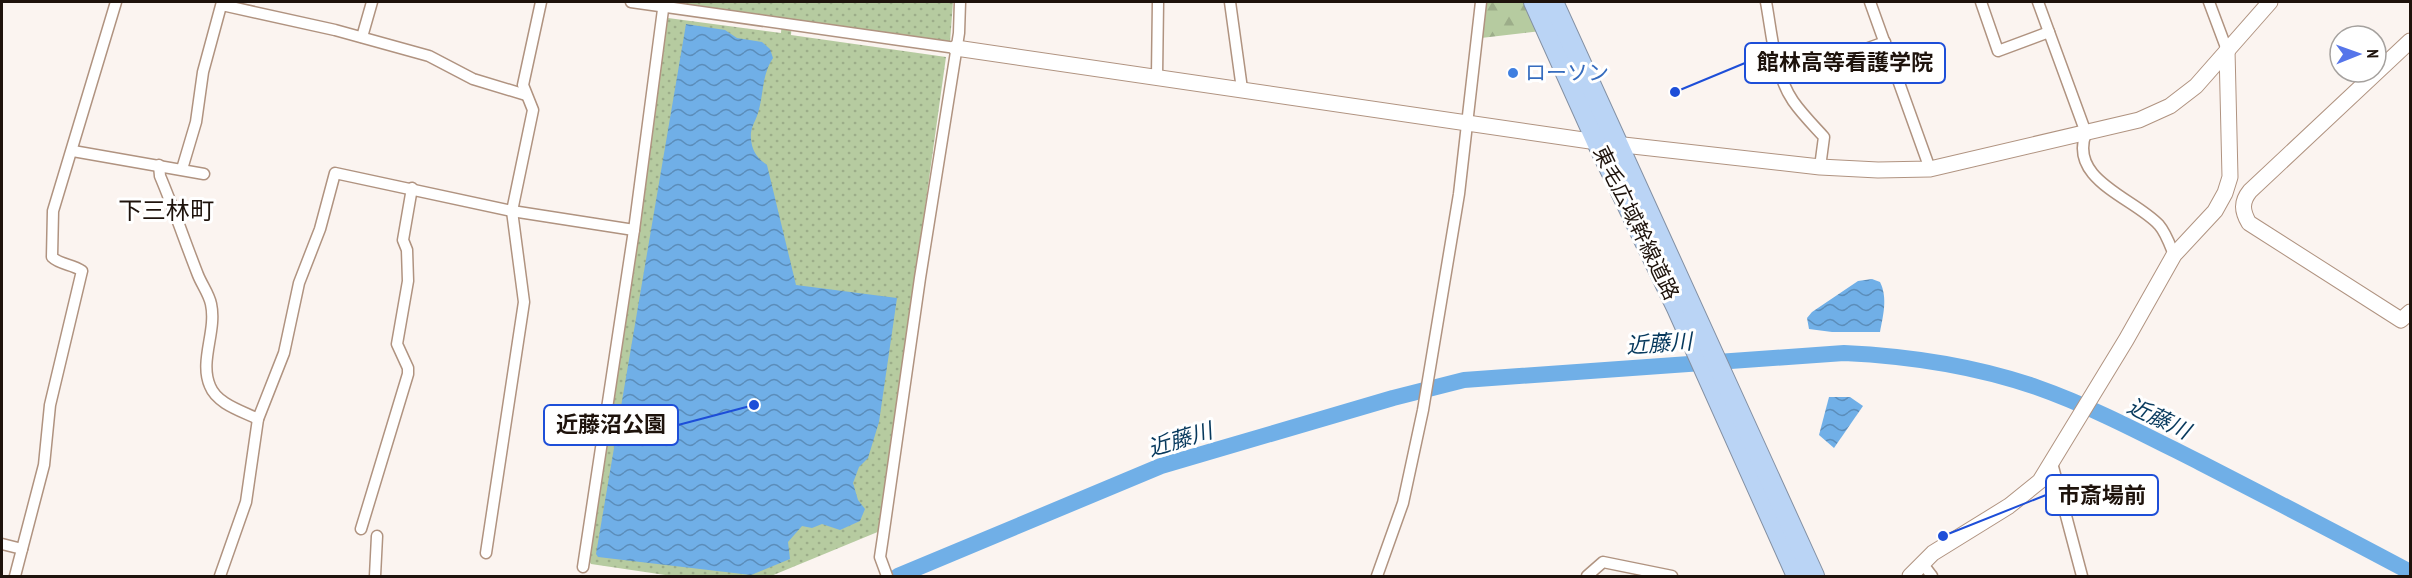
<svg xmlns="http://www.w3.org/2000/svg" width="2412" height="578" font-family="'PT Sans Narrow','Noto Sans JP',sans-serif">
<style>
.grass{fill:url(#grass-dots)}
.forest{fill:url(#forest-firs)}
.water{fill:url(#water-waves)}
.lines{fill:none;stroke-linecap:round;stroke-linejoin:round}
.river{stroke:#70afe7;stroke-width:16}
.street-casing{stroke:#b09380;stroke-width:13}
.secondary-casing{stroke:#b09380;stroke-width:17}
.highway-casing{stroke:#8390a3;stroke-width:22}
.street{stroke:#fff;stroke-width:10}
.secondary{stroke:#fff;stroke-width:15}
.highway{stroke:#bad4f5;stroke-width:20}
.shop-dot{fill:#3f7fe0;stroke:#fff;stroke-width:2}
.labels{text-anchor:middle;stroke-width:6;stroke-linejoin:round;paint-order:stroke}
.shop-label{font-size:21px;fill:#366cbe;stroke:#fff;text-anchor:start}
.street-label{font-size:21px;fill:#1e130c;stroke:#fff}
.water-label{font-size:22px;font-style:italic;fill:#07395d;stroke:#fff}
.quarter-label{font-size:24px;fill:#1e130c;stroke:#fff}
.leader{fill:none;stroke:#1d4ed8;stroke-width:2}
.callout-dot{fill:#1d4ed8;stroke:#fff;stroke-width:2}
.callout{fill:#fff;stroke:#1d4ed8;stroke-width:2}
.callout-label{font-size:22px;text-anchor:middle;font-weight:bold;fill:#1e130c}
</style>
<defs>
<pattern id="grass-dots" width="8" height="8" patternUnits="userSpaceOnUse" patternTransform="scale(1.5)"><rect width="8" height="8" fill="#b6cba0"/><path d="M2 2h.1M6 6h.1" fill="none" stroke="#9cad89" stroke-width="1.8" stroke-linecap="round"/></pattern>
<pattern id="forest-firs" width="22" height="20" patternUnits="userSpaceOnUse" patternTransform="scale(1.5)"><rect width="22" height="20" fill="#b6cba0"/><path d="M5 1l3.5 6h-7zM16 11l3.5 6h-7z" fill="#9cad89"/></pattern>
<pattern id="water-waves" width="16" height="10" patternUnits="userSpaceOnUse" patternTransform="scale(1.5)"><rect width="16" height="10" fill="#70afe7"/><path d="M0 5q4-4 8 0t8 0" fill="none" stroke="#5b8dba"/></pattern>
</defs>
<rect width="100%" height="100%" fill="#fbf4f0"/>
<path class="grass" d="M675 2H953L950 42 792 21 791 35 946 57 880 531 771 576H672L591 564 588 559 634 231 668 18 781 33 782 19Z"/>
<path class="forest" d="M1487 2H1563L1558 29 1481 38Z"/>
<g class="water">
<path d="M686 24 725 30 737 38 762 42 770 49 773 58C761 76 764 97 757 116 754 124 750 129 751 139 752 151 757 158 767 165L796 285 897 298 879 422 868 458 859 467 853 483 858 500 865 509 860 521 840 530 822 524 812 528 802 526 788 542 790 559 751 575 598 557 596 554Z"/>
<path d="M1872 279 1880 282C1888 298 1883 316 1880 332H1832L1809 329 1807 318 1812 312 1858 281Z"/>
<path d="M1829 397H1850L1863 406 1834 448 1819 435Z"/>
</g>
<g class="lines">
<path class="river" d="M898 576 1161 466 1393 398 1464 380 1844 353C1908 356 1975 366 2036 387 2093 407 2147 436 2201 463 2271 499 2341 535 2410 572"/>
<g class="street-casing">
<g id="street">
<path d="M631 2 956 48"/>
<path d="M1230 2 1242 89"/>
<path d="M1766 2C1772 34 1774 73 1793 101 1802 114 1814 126 1824 137L1820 167"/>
<path d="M1870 2 1930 169"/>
<path d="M1981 2 1998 51 2049 32"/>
<path d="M2038 2 2086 133C2068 180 2134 198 2159 225 2166 233 2170 245 2174 255"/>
<path d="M2209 2 2227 50"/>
<path d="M222 5 335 30 429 56 473 79 526 95"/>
<path d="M362 37 372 2"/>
<path d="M1157 76 1158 2"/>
<path d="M1782 79 1885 42"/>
<path d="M73 151 204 174"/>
<path d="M159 165 160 176C174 209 185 242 198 275 202 285 209 294 211 304 217 331 199 361 210 386 217 404 242 411 258 419"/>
<path d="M182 169 196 122 203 72 222 2"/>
<path d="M2052 463 2082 576"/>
<path d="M361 529 408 374V368L397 344 408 281 407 250 403 240 412 188"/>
<path d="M2 544 22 549"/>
<path d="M486 553 524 302 512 211 533 110 523 85 541 2"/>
<path d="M1922 563 1932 576"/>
<path d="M583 567 634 230 664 2"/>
<path d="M15 576 44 465 50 405 81 275 82 271C73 264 60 265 52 257L53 211 116 2"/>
<path d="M220 576 246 502 258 419 284 353 299 283 320 229 335 173 512 211 634 230"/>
<path d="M375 576 377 536"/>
<path d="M887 576 880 557 883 537 920 278 959 33 960 2"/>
<path d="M1377 576 1403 503 1423 410 1459 194 1481 2"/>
<path d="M1587 576 1603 562 1672 576"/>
</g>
</g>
<g class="secondary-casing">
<g id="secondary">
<path d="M2410 41 2250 191C2241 202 2242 211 2249 223L2401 320 2410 312"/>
<path d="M956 48 1597 142 1820 167 1878 170 1930 169 2139 120 2170 106 2196 86 2270 2"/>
<path d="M1910 576 1933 553 2009 506 2040 481 2126 340 2174 255 2215 211 2225 193 2230 177 2227 50"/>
</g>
</g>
<g class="highway-casing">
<g id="highway">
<path d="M1534 2 1597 142 1677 308 1797 576"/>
<path d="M1553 2 1814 576"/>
</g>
</g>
<use href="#street" class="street"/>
<use href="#secondary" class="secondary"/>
<use href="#highway" class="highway"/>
</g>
<circle class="shop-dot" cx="1513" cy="73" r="6"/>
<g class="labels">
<g class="shop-label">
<text x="1525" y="80">ローソン</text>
</g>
<g class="street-label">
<text transform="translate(1636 223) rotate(64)" y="7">東毛広域幹線道路</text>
</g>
<g class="water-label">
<text transform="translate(1659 343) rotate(-4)" y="8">近藤川</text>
<text transform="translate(2159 418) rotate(25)" y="8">近藤川</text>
<text transform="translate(1180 439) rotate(-17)" y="8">近藤川</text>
</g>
<g class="quarter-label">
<text x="166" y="219">下三林町</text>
</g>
</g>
<path class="leader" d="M1675 92L1745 63M754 405L678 425M1943 536L2046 495"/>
<g class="callout-dot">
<circle cx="1675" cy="92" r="6"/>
<circle cx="754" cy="405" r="6"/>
<circle cx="1943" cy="536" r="6"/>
</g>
<g class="callout">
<rect x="1745" y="43" width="200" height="40" rx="6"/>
<rect x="544" y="405" width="134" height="40" rx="6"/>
<rect x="2046" y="475" width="112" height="40" rx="6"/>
</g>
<g class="callout-label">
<text x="1845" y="70">館林高等看護学院</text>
<text x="611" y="432">近藤沼公園</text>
<text x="2102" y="503">市斎場前</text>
</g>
<rect width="2412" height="578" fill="none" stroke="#1e130c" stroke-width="6"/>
<g transform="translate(2358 54) rotate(89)"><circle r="28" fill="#ffffff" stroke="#a5a19e" stroke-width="1.5"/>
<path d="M0-4.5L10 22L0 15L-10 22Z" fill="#5675ea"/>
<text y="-9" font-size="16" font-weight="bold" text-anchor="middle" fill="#1e130c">N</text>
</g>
</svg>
